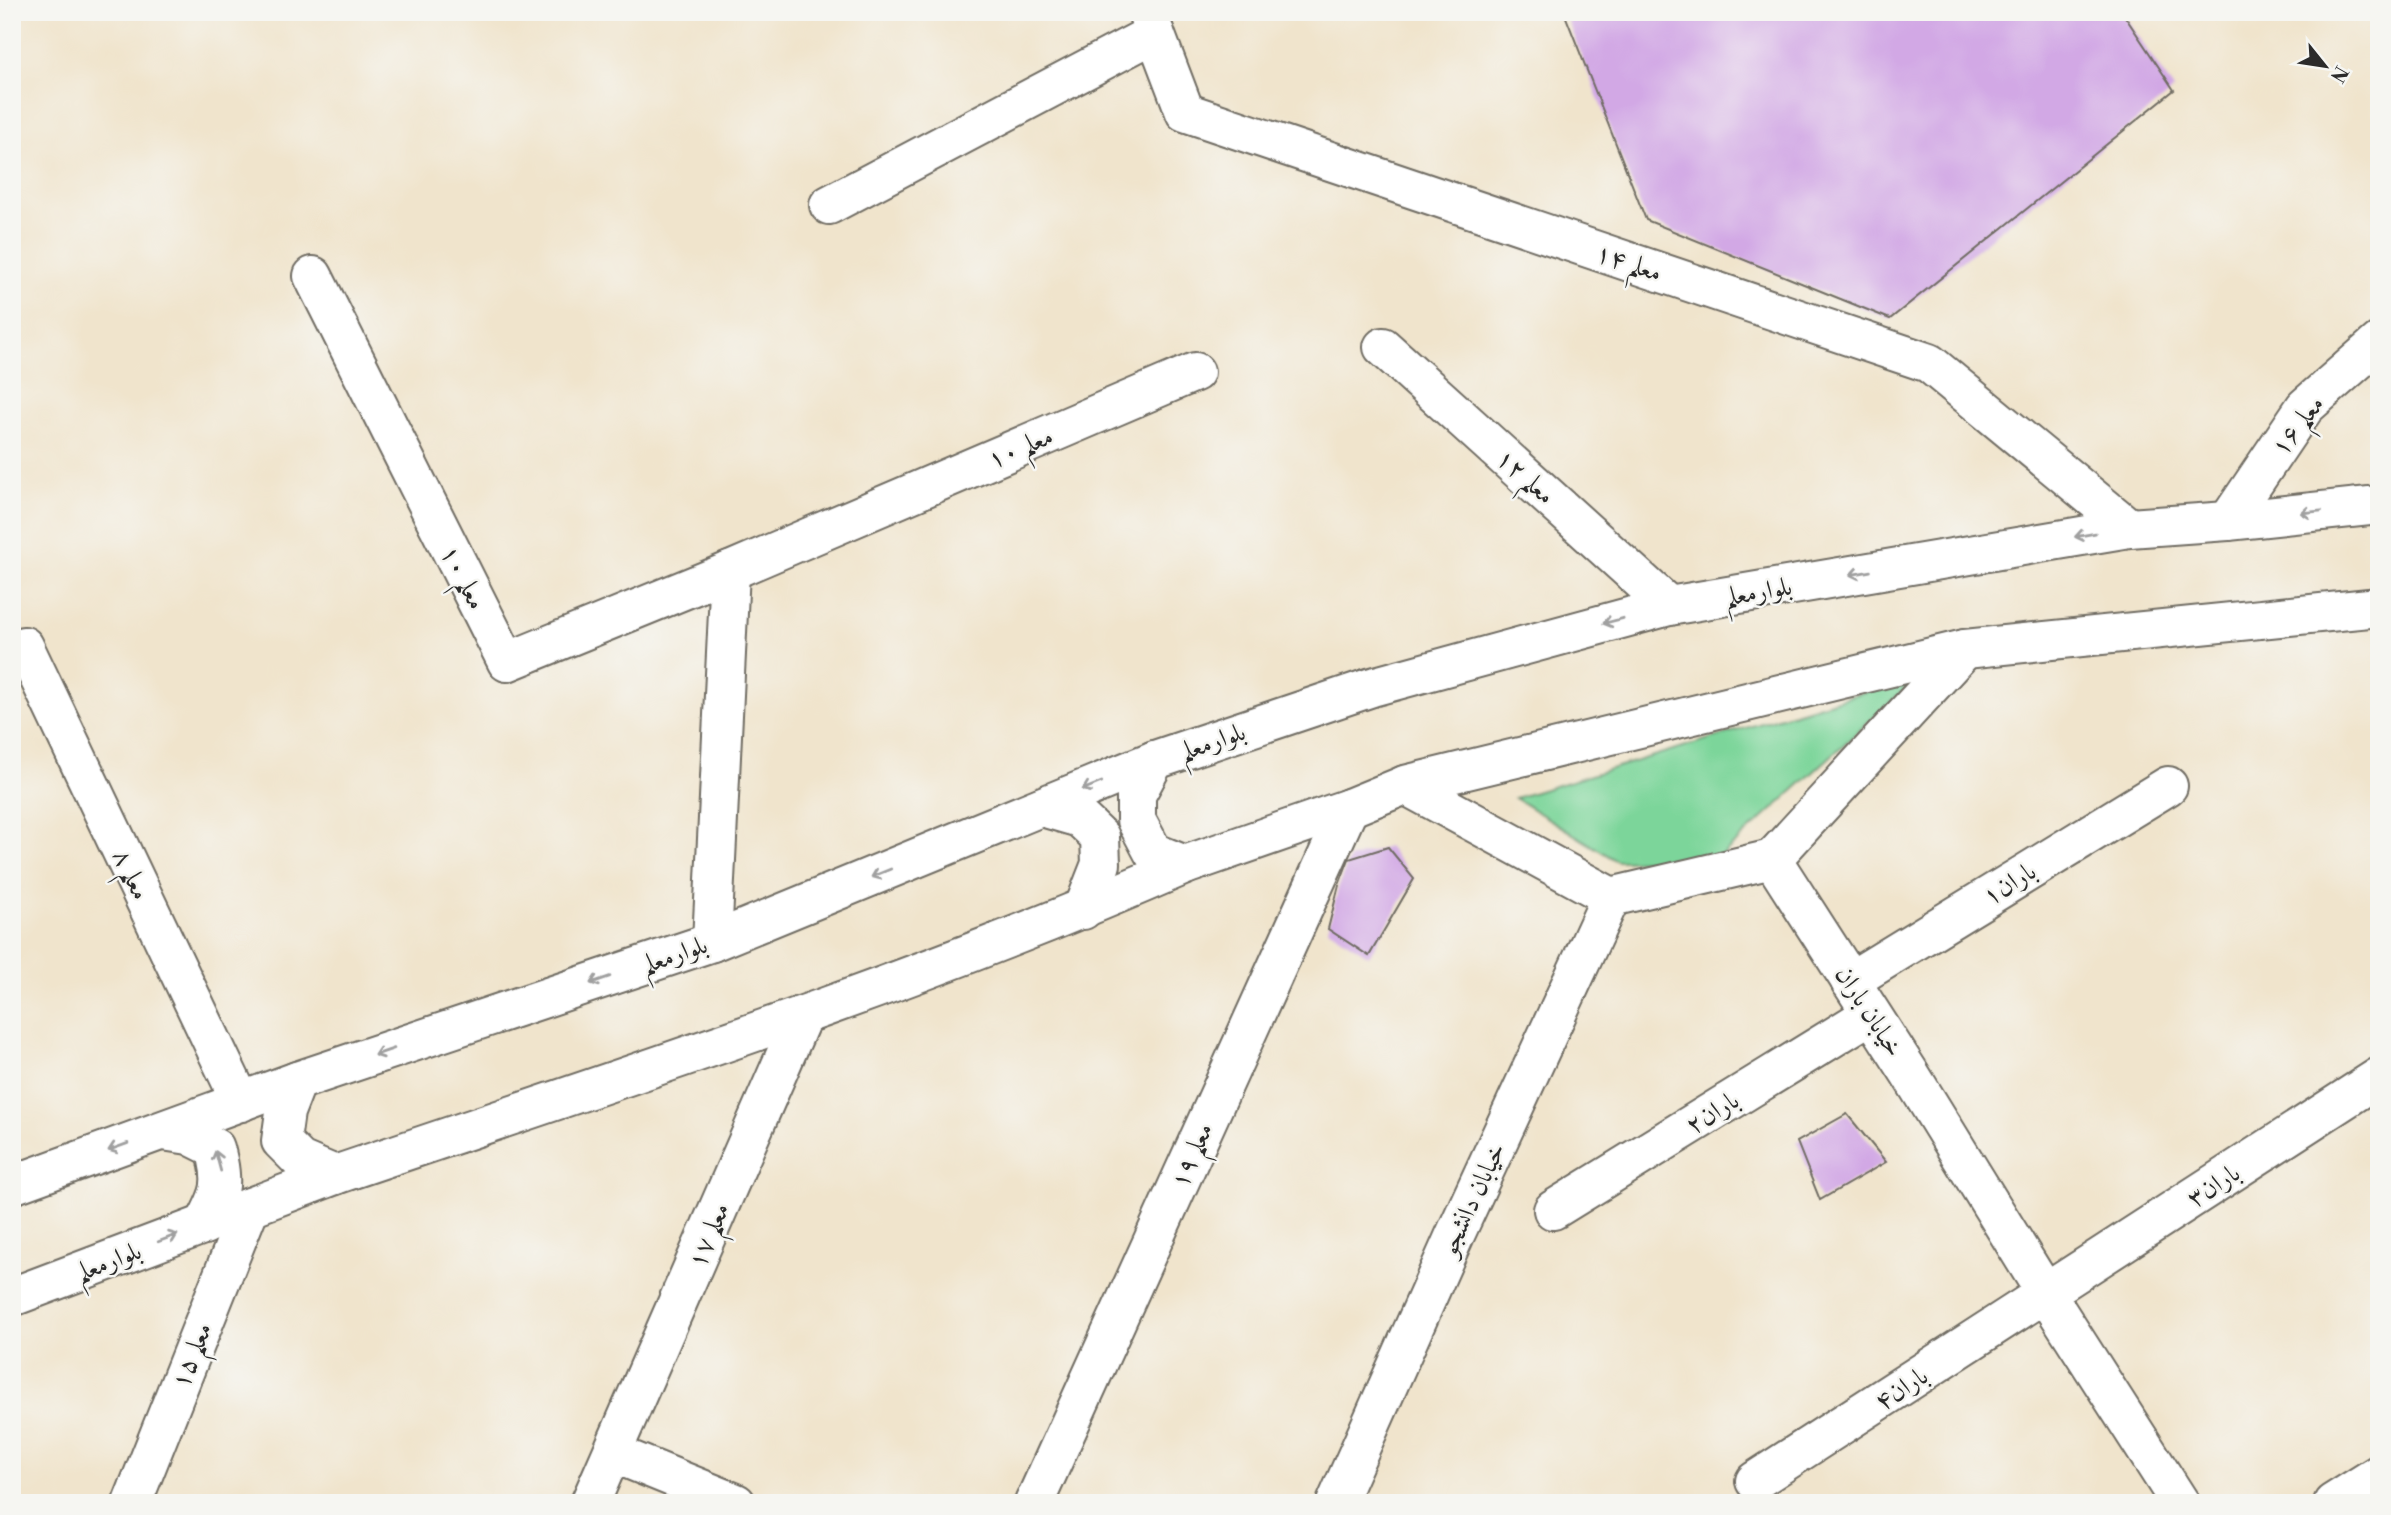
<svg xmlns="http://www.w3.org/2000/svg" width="2391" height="1515" font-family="'Libre Bodoni',Amiri,serif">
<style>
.green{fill:#7cd59a;stroke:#548062;stroke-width:2}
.building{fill:#d2a8e5}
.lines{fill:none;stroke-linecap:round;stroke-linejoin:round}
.street-casing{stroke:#706c63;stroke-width:42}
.primary-casing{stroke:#706c63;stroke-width:42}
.street{stroke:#fff;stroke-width:38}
.primary{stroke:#fff;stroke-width:38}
.oneway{stroke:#a0a0a0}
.labels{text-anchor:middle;stroke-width:5;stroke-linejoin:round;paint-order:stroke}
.street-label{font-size:26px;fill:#2b2b2b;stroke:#f6f6f2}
</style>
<rect width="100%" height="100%" fill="#f6f6f2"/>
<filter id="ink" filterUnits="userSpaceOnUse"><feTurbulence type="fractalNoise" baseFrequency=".0143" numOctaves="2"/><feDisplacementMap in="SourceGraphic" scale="14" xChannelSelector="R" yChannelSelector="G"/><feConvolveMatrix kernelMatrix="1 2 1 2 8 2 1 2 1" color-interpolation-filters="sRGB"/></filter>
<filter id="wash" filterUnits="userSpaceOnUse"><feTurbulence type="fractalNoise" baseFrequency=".00686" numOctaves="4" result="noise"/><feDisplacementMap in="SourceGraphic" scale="28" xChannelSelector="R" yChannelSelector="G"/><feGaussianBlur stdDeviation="1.57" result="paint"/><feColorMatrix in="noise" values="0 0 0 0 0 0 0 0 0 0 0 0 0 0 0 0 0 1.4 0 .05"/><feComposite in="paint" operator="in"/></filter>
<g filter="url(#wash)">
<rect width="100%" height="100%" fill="#f0e4cc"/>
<path class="green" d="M1920 675 1717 860 1617 861 1515 798Z"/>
<g id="blocks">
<g class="building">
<path d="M1564 12H2122L2174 90 1890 319 1646 220Z"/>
<path d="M1388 847 1414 879 1369 956 1328 929 1339 885 1349 859Z"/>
<path d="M1847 1114 1886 1162 1820 1200 1797 1142Z"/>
</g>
</g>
</g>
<g filter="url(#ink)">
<use href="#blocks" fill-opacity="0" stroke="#706c63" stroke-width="2"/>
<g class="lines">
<g class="street-casing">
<g id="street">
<path d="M1147 12 1185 112 1929 363 2129 528"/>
<path d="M829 205 1155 33"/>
<path d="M313 276 507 662 730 571 1195 372"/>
<path d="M1383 347 1669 606"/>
<path d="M2228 521 2305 407 2379 342"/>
<path d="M24 646 241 1102"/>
<path d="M1405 785 1611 897 1772 859 1909 1072 2046 1294 2180 1503"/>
<path d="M1772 859 1965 649"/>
<path d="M712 942 730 571"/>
<path d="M1850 981 2168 786"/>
<path d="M1553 1210 1871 1014"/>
<path d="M613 1453 736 1503"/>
<path d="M1755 1481 2379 1077"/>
<path d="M132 1503 250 1207"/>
<path d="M590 1503 802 1017"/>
<path d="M1034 1503 1349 808"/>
<path d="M1336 1503 1455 1235 1611 897"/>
<path d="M2333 1503 2379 1474"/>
</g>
</g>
<g class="primary-casing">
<g id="primary">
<path d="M2379 505 2228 521 2129 528 1669 606 1372 687 1155 760 1136 795V820L1153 852 1185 865 1349 808 1405 785 1965 649 2379 607"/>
<path d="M1155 760 712 942 297 1081 285 1112 281 1141 300 1160 335 1175C621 1078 909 986 1185 865"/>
<path d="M1042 807 1080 818 1100 837 1101 864 1083 910"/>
<path d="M163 1131 189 1135 215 1148C225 1184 221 1193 204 1225"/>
<path d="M12 1185 297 1081"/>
<path d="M12 1297 335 1175"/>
</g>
</g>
<use href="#street" class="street"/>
<use href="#primary" class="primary"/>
</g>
<defs><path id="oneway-shaft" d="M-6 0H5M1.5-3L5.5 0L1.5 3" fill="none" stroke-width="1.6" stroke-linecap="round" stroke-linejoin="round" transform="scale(1.75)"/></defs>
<g class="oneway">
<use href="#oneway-shaft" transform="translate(2311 512) rotate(174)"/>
<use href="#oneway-shaft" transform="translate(2085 535) rotate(170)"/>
<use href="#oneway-shaft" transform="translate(1860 573) rotate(170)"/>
<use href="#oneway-shaft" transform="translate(1613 621) rotate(165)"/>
<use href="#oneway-shaft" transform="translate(1092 786) rotate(158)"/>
<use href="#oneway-shaft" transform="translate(881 873) rotate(158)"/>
<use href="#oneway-shaft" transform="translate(600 980) rotate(161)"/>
<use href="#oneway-shaft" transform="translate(384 1052) rotate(161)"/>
<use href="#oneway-shaft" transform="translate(118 1147) rotate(160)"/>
<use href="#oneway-shaft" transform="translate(218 1161) rotate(-105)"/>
<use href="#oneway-shaft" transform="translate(168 1238) rotate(-21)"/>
</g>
</g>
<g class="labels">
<g class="street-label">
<text transform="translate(1629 262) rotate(19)" y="9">معلم ۱۴</text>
<text transform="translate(2297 425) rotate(-52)" y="9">معلم ۱۶</text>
<text transform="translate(1020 447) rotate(-23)" y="9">معلم ۱۰</text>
<text transform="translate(1526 476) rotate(42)" y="9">معلم ۱۲</text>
<text transform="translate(464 577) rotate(63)" y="9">معلم ۱۰</text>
<text transform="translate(1758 591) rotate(-10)" y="9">بلوارمعلم</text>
<text transform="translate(1212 741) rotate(-19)" y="9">بلوارمعلم</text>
<text transform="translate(132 874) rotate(65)" y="9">معلم ۸</text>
<text transform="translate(2009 883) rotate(-32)" y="9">باران۱</text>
<text transform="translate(674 954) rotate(-19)" y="9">بلوارمعلم</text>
<text transform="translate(1870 1011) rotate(57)" y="9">خیابان باران</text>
<text transform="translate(1712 1112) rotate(-32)" y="9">باران۲</text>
<text transform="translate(1191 1155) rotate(-66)" y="9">معلم ۱۹</text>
<text transform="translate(2213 1185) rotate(-33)" y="9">باران۳</text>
<text transform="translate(1472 1199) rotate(-65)" y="9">خیابان دانشجو</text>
<text transform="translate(708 1235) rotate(-67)" y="9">معلم ۱۷</text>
<text transform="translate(108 1261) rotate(-21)" y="9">بلوارمعلم</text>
<text transform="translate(191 1355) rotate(-68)" y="9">معلم ۱۵</text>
<text transform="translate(1901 1388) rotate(-33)" y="9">باران۴</text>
</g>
</g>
<rect width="2391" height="1515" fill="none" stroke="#f6f6f2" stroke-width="42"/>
<g transform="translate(2325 66) rotate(120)" stroke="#f6f6f2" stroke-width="5" paint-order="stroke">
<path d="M0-5L12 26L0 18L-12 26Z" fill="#2b2b2b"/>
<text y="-10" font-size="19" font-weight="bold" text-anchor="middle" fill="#2b2b2b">N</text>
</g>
</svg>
